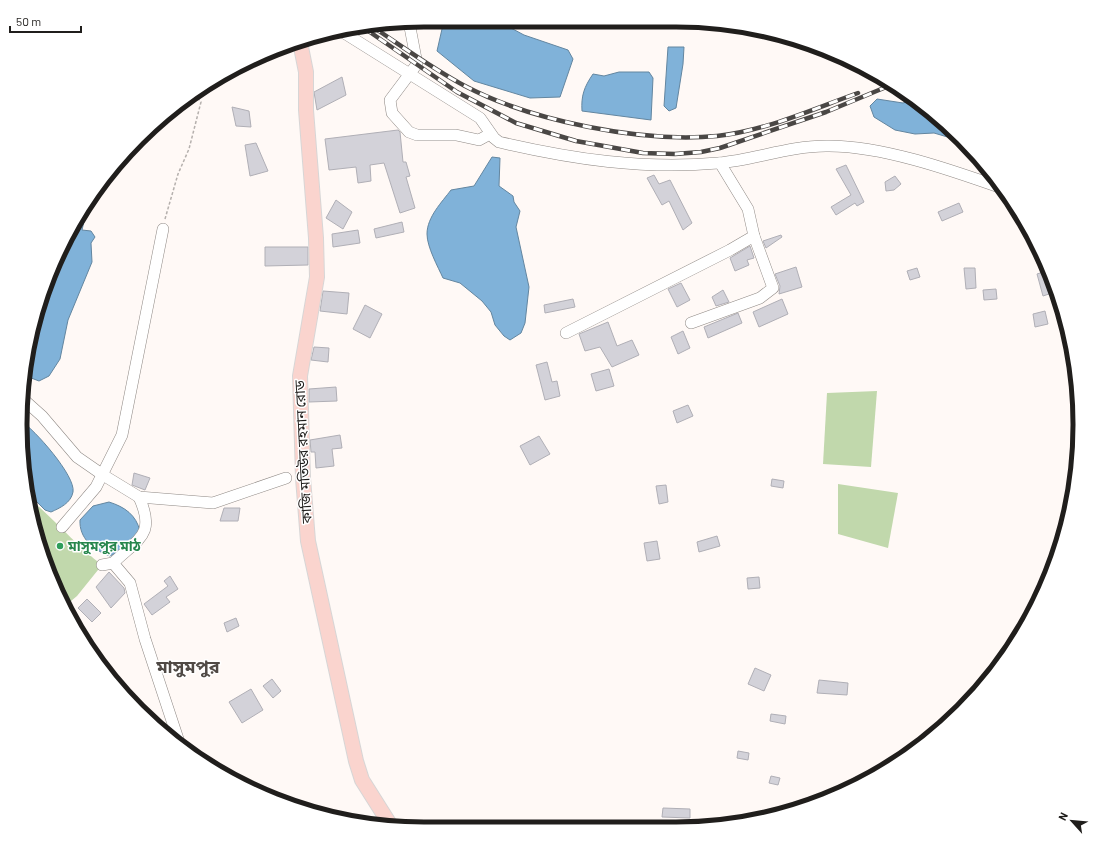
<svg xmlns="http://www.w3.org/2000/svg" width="1100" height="849" font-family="Barlow,'Noto Sans Bengali',sans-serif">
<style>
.green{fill:#c1d8ac}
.water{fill:#80b2d9;stroke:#6386a0}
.building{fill:#d3d2d9;stroke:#b0afb6}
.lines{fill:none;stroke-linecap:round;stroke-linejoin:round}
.minor-casing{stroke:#8f8985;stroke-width:12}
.major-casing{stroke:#d7d6d6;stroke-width:16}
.path{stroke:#b5b0ad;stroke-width:1.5;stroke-dasharray:3 2;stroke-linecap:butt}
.minor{stroke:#fff;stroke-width:11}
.major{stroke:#fad4ce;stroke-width:14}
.rail-casing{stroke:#4a4745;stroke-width:4.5}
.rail{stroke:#fff;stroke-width:3;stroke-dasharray:9;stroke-linecap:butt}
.leisure-dot{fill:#2e9e5b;stroke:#fff;stroke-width:1.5}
.labels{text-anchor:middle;stroke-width:3;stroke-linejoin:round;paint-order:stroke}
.street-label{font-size:14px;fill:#201e1c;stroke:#fff}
.leisure-label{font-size:14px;font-weight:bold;fill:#27864d;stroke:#fff;text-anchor:start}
.district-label{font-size:18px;font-weight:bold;fill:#4f4945;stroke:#fff}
.rim{fill:none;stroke:#201e1c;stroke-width:5}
</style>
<rect width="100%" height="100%" fill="#fff9f6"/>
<g class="green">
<path d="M877 391 871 467 823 464 827 393Z"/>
<path d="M838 484 898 493 888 548 838 534Z"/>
<path d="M30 499C55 520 76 545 102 565L77 596 65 606 34 529Z"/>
</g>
<g class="water">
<path d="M448 20H496L524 35 568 50 573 59 560 97 530 98 474 81 437 51 442 29Z"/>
<path d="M668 47H684L683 64 676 108 669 111 664 106Z"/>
<path d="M619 72H649L653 78 651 120 582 111C581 96 584 87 593 74L604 76Z"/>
<path d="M877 99 903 103 915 99 961 141 934 133 915 134 895 130 874 117 870 106Z"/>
<path d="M148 132V137L136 150 119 164 138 139Z"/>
<path d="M492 157 500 158 499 186 513 196 514 202 520 211 516 227 529 287 525 323 521 333 510 340 504 336 495 325 491 312 482 301 460 283 443 278C438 267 427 247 427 234 427 217 442 202 451 190L474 186Z"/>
<path d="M88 204 82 230 91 231 95 237 91 243 92 262 68 320 60 359 49 376 39 381 26 376 34 320 74 222Z"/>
<path d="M21 421C34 429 76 476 73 492 71 503 60 508 51 512L45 510 29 494Z"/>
<path d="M109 502C125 507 136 515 140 531L118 552 110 556C93 550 79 538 80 520L93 506Z"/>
</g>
<g class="building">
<path d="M342 77 346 95 317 110 314 92Z"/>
<path d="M232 107 249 111 251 127 236 126Z"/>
<path d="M398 130 400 132 403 162H406L410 176 406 177 415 208 400 213 384 163 370 165 371 181 358 183 356 167 329 170 325 139Z"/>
<path d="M256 143 268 171 250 176 245 145Z"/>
<path d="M846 165 864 202 857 206 855 203 836 215 831 207 851 195 836 169Z"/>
<path d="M654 175 659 184 670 180 692 223 683 230 669 201 662 205 647 178Z"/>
<path d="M895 176 901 184 894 190 886 191 885 182Z"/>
<path d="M336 200 352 212 343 229 326 218Z"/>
<path d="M959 203 963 212 942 221 938 212Z"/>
<path d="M402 222 404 232 376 238 374 229Z"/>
<path d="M358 230 360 243 333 247 332 234Z"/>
<path d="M781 235 782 237 766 248 763 241Z"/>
<path d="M750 246 754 258 747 260 749 265 735 271 730 258Z"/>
<path d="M265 247H308V265L265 266Z"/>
<path d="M796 267 802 287 779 294 780 286 775 274Z"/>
<path d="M917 268 920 277 910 280 907 271Z"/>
<path d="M964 268H975L976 288 966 289Z"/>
<path d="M1043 272 1049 294 1043 296 1037 274Z"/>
<path d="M681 283 690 300 677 307 668 289Z"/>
<path d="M996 289 997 299 984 300 983 290Z"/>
<path d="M723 290 729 302 716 306 712 297Z"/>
<path d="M323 291 349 293 347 314 320 311Z"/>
<path d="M573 299 575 307 545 313 544 305Z"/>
<path d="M782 299 788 314 759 327 753 312Z"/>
<path d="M365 305 382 314 370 338 353 329Z"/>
<path d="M1045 311 1048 324 1035 327 1033 314Z"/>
<path d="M738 313 742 323 708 338 704 327Z"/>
<path d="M608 322 617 346 632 340 639 355 612 367 600 347 585 351 579 334Z"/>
<path d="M683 331 690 348 678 354 671 337Z"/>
<path d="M314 347 329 348 328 362 311 360Z"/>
<path d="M547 362 552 382 557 381 560 396 545 400 536 365Z"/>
<path d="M609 369 614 386 596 391 591 374Z"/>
<path d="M336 387 337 401 309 402V389Z"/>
<path d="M688 405 693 416 677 423 673 411Z"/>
<path d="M340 435 342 448 332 449 334 466 316 468 315 452H311L310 440Z"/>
<path d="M539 436 550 454 530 465 520 446Z"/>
<path d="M134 473 150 478 145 490 132 485Z"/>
<path d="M772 479 784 481 783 488 771 486Z"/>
<path d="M666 485 668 502 659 504 656 486Z"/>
<path d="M224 508H240L238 521H220Z"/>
<path d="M717 536 720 546 699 552 697 542Z"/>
<path d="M657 541 660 559 647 561 644 543Z"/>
<path d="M109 572 124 588 125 593 111 608 96 587Z"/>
<path d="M170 576 178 589 166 597 170 602 152 615 144 604 168 586 164 581Z"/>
<path d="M759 577 760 588 748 589 747 578Z"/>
<path d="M87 599 101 613 92 622 78 608Z"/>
<path d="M236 618 239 626 227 632 224 623Z"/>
<path d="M755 668 771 675 764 691 748 684Z"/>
<path d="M272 679 281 691 273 698 263 686Z"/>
<path d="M819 680 848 683 847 695 817 693Z"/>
<path d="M251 689 263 710 242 723 229 702Z"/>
<path d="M771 714 786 716 785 724 770 721Z"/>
<path d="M738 751 749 753 748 760 737 758Z"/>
<path d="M771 776 780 778 778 785 769 783Z"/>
<path d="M663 808 690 809V818L662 817Z"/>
</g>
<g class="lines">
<g class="minor-casing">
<g id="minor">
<path d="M409 22 417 64 390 100 392 113 409 132 417 135H456L479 140 490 134"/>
<path d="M341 31 480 118 494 138 499 142C572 159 644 170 718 163 754 160 789 146 826 146 880 145 951 170 1002 188"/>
<path d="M691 323 760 298 773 288 754 236"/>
<path d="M566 333 730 250 754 236 748 209 720 163"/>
<path d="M23 399 42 416 77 457 103 475 139 497 213 503 286 478"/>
<path d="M139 497C156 535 139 538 113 563L130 583 145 639 179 742"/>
<path d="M62 527 96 487 122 435 163 229"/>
<path d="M102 565 113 563"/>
</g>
</g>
<g class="major-casing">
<path id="major" d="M300 42 306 72V110L316 238 317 277 300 376 303 478 308 541 356 761 362 780 391 826"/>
</g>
<path class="path" d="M165 219 178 174 189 149 201 102 195 95"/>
<use href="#minor" class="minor"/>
<use href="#major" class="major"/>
<g class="rail-casing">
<g id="rail">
<path d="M373 27C403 47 433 69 465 86 531 121 642 143 717 136 765 131 813 109 858 93"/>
<path d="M364 28 457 92 516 123 576 141 643 153 675 154 701 152 720 148 826 112 891 85"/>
</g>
</g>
<use href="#rail" class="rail"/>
</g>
<circle class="leisure-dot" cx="60" cy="546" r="4"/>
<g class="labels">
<g class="street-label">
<text transform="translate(303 452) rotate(-93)" y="5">কাজি মতিউর রহমান রোড</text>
</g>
<g class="leisure-label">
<text x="68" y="551">মাসুমপুর মাঠ</text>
</g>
<g class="district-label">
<text x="188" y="673">মাসুমপুর</text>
</g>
</g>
<path d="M0 0H1100V849H0ZM424 27H676A397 397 0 0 1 1073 424V425A397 397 0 0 1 676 822H424A397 397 0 0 1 27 425V424A397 397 0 0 1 424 27Z" fill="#fff" fill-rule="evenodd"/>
<path class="rim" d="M424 27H676A397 397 0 0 1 1073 424V425A397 397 0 0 1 676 822H424A397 397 0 0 1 27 425V424A397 397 0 0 1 424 27Z"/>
<g transform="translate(1072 821) rotate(297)" stroke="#ffffff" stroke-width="3" paint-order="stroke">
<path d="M0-3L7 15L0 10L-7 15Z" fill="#201e1c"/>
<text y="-6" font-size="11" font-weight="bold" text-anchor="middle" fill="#201e1c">N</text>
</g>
<path d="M10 26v6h71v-6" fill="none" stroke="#201e1c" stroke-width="2"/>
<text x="16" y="26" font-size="12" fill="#201e1c" stroke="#ffffff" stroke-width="3" paint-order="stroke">50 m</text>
</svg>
